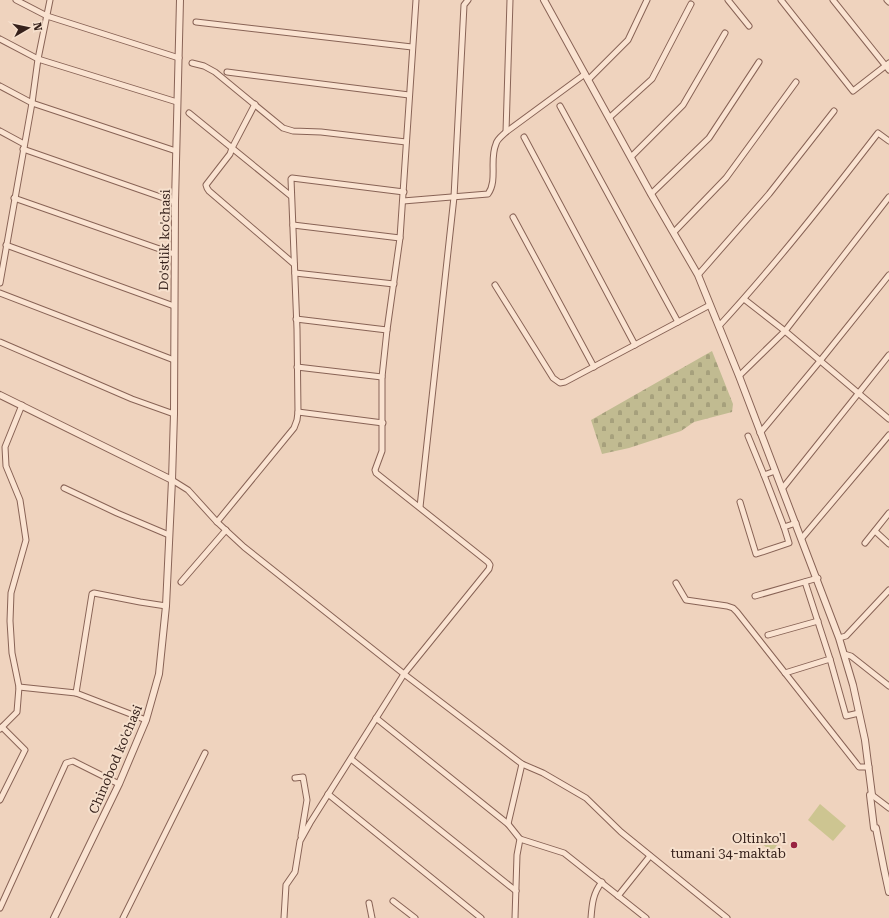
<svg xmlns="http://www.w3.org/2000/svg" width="889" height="918" font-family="'Roboto Serif',serif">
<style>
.cemetery{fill:url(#cemetery-stones)}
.green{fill:#cdc591}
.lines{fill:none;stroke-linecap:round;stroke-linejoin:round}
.minor-casing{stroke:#886356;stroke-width:7}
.tertiary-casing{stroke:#886356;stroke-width:8}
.minor{stroke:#fae3d1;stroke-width:5}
.tertiary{stroke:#fae3d1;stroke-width:6}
.poi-dot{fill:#992443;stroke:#f6e0cd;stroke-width:1.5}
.labels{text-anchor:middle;stroke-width:4;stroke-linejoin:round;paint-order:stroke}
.street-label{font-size:13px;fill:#36211b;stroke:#f6e0cd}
.poi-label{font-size:13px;fill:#36211b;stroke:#f6e0cd;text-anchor:end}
</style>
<defs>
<pattern id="cemetery-stones" width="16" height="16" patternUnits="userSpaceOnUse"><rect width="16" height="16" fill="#c1bb91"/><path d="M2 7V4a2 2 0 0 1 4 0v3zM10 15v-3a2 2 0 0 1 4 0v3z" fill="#a6a07c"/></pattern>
</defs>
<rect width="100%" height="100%" fill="#efd3be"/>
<path class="cemetery" d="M712 351 733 404 732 412 694 422 681 431 629 448 602 454 591 420Z"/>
<g class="green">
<path d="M820 804 846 826 833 841 808 820Z"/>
<path d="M765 835 777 845 772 852 760 842Z"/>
</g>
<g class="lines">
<g class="minor-casing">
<g id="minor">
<path d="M16 0 47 16 179 58"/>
<path d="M728 0 749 26"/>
<path d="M781 0 853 91 889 63"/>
<path d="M833 0 889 70"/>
<path d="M887 0 889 2"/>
<path d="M196 22 412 47"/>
<path d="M0 39 38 59 177 102"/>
<path d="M192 63 204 66 215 72 283 128 293 131 321 132 406 142"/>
<path d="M227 72 409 95"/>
<path d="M588 80 628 40 647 0"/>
<path d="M0 86 32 103 176 151"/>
<path d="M560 106 678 322"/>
<path d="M189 113 232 148 255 104"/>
<path d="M609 118 652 79 691 4"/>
<path d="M0 131 24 144"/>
<path d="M506 132 510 0"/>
<path d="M524 137 635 345"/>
<path d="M23 149 175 202"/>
<path d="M631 157 683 105 725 33"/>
<path d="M651 194 709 138 759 62"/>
<path d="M291 196 232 148 230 154 206 185 207 188 209 191 294 264"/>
<path d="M14 198 174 254"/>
<path d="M403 201 488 194C498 180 489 160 496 144 497 139 503 135 506 132L585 74"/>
<path d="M513 217 594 367"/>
<path d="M293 225 400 238"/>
<path d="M674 232 726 178 796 82"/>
<path d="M6 245 174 306"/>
<path d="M295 273 394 284"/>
<path d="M698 275 769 194 834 111"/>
<path d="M0 283 32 103 38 59 50 0"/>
<path d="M495 285 553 378 560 383 565 382 710 305"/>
<path d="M0 293 174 360"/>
<path d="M744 299 785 331 889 419"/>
<path d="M296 319 387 330"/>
<path d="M719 326C776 264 827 199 878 133L889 141"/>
<path d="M0 342 132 399 174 414"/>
<path d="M297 367 382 377"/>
<path d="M739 376 785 331 889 197"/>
<path d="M298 412 383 423"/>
<path d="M760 433 820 361 889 275"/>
<path d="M748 436 764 475 775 471"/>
<path d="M764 475 784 527"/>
<path d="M172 480 188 490 217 522 244 547 404 674 522 764 543 773 586 798 621 832 727 918"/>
<path d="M64 488 117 513 169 535"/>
<path d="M782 489 889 355"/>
<path d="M740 502 756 554 789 543 784 527 796 523"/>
<path d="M420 507 454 197 464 5 468 0"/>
<path d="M217 522 294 428 297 420 298 412 297 329 291 179 292 178 404 192"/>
<path d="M875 531 889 544"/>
<path d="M802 538 889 435"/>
<path d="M865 543 889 513"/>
<path d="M181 582 226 530"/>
<path d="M676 583 686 600 727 606 733 608 737 612 856 763 859 767H869"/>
<path d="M755 596 818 578"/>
<path d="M768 635 818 621"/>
<path d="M839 638 846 636 889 590"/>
<path d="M844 654 851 656 889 686"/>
<path d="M830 659 846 716 859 713"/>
<path d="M785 673 830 659 805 582"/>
<path d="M19 687 76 693 146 720"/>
<path d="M76 693 92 594 94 593 140 602 166 606"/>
<path d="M376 718 508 824"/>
<path d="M0 729 17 712 19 687 12 653 10 621 11 593 26 540 20 500 6 466 5 447 22 405"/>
<path d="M351 759 516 891"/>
<path d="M295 778 303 777 307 800 301 836"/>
<path d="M328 794 481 918"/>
<path d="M872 795 889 808"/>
<path d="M0 800 25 750 2 727"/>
<path d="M520 839 564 853 646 918"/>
<path d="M618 896 650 856"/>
<path d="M393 901 415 918"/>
<path d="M369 903 372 918"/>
<path d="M0 908 66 763 73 761 119 784"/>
<path d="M123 918 205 753"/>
<path d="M284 918 286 885 295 872 300 841 310 823 404 674 489 569 490 565 488 562 376 473 375 470 382 451V377L387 330 400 238 416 0"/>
<path d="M515 918 517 855 520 839 508 824 522 764"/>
<path d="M591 918C592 904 593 893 602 882"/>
</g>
</g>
<g class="tertiary-casing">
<g id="tertiary">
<path d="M544 0 651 194 698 275 739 376 839 638 853 685 865 740 872 795H870L874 828H876L884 869 889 892"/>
<path d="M0 395 172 480"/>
<path d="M54 918 119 784 146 720 159 674 166 606 172 480 174 414 175 202 180 0"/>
</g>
</g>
<use href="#minor" class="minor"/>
<use href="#tertiary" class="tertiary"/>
</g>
<circle class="poi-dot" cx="794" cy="845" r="4"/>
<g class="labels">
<g class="street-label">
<text transform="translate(164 240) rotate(-89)" y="5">Do'stlik ko'chasi</text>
<text transform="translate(115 759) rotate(-67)" y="5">Chinobod ko'chasi</text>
</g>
<g class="poi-label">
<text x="786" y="843">Oltinko'l<tspan x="786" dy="15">tumani 34-maktab</tspan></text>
</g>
</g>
<g transform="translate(28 28) rotate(81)" stroke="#f6e0cd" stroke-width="3" paint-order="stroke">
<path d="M0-3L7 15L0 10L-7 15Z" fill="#36211b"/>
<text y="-6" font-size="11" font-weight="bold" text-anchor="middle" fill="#36211b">N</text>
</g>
</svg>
